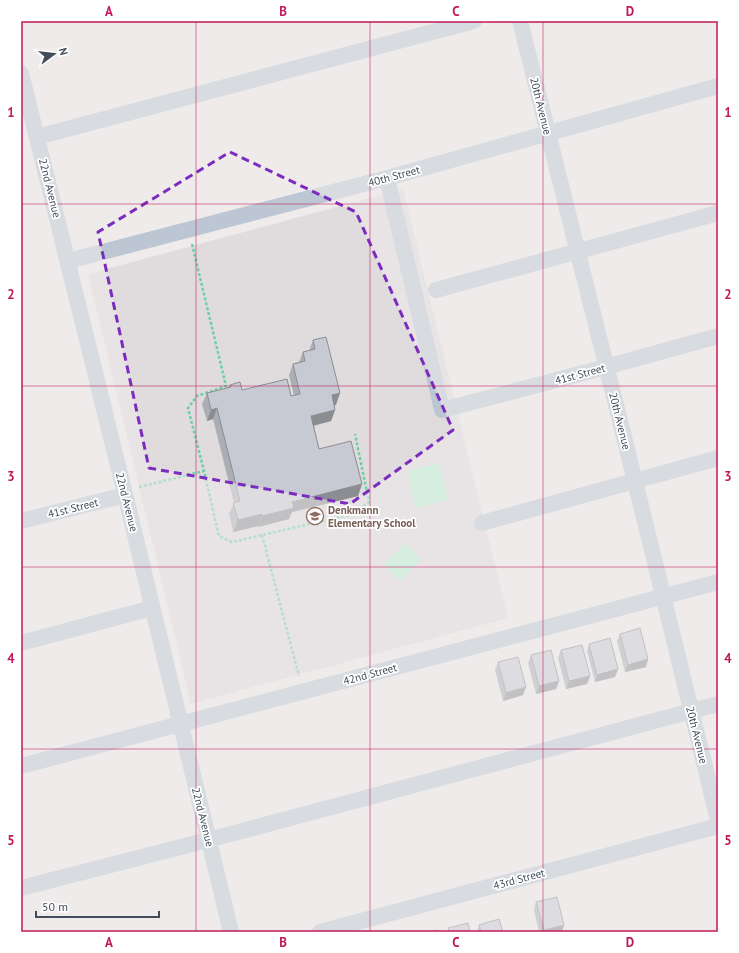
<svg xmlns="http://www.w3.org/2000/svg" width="739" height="953" font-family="'PT Sans',sans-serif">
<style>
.education{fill:#e0dcdd}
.green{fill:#b5f1d0}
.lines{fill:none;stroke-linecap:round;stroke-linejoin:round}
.path{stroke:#6bd1a5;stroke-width:2.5;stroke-dasharray:3 2;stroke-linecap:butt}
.minor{stroke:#bdc7d3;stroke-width:16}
.wall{fill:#abaeb5}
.shaded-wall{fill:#8b8d93}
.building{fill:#c7cad2;stroke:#8b8d93}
.marked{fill:none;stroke:#7b2cbf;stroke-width:3;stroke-dasharray:8 5;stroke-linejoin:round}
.grid{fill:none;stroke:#c2185b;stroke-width:1;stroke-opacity:0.55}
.labels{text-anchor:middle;stroke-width:3.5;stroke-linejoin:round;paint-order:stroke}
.street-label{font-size:11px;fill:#434d5a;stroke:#fff}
.education-label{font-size:11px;font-weight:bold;fill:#785e54;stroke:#fff;text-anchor:start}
.neatline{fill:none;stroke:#c2185b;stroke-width:1.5}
.grid-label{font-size:13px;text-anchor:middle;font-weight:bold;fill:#c2185b}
</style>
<rect width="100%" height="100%" fill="#efebeb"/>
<path class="education" d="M403 189 508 618 191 704 88 274Z"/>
<g class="green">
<path d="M439 463 448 499 415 509 408 471Z"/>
<path d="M405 543 420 560 401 581 383 565Z"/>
</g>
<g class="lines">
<g class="path">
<path d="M192 244 226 386 197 396 188 408 204 471"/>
<path d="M139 487 204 471 219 536 232 542 353 514 369 502 355 434"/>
<path d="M262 535 299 676"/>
</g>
<g class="minor">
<path d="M520 21 635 481 718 820"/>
<path d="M21 73 126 498 231 932"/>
<path d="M37 137 474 21"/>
<path d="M387 178 442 410 606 367 718 336"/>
<path d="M68 261 387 178 718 86"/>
<path d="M436 290 718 213"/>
<path d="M21 521 125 495"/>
<path d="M482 523 718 458"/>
<path d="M21 643 152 608"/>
<path d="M21 766 718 582"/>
<path d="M21 888 208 840 718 704"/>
<path d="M320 932 718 826"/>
</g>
</g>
<g class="wall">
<path d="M313 340 336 405H334L335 410 331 421 314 426 319 449 362 484 358 496 292 512 289 519 258 527V526L233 532 229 514 234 503 213 419 207 421 202 404 207 393 229 387 230 385 242 390 291 396H294L289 375 293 364 299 362 303 352 309 351Z"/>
<path d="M620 634 648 659 646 667 625 672 617 641Z"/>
<path d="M589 644 615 677 595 682 587 651Z"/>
<path d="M561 650 590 676 587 684 566 689 558 658Z"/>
<path d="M531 655 559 681 556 689 536 694 528 663Z"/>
<path d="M498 662 526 687 523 695 503 701 495 670Z"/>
<path d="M536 902 564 925 562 932H539L534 910Z"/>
<path d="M479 925 503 932H477Z"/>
</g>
<g class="shaded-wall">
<path d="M340 393 336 405 328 407 332 395Z"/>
<path d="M217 408 213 419 207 421 211 410Z"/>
<path d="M335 410 331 421 307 427 311 416Z"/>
<path d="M362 484 358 496 292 512 289 519 258 527 262 516 292 502Z"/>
<path d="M262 514 258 526 233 532 238 520Z"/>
<path d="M648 659 646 667 625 672 628 665Z"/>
<path d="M618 669 615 677 595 682 597 675Z"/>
<path d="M590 676 587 684 566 689 569 681Z"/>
<path d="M559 681 556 689 536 694 539 686Z"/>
<path d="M526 687 523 695 503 701 506 693Z"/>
<path d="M564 925 562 932H543L544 930Z"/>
</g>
<g class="building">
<path d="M326 337 340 393 332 395 335 410 311 416 319 449 351 441 362 484 292 502 294 508 262 516V514L238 520 233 503 240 501 217 408 211 410 207 393 231 387 230 385 240 382 242 390 287 379 291 396 300 394 293 364 305 361 303 352 315 349 313 340Z"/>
<path d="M640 628 648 659 628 665 620 634Z"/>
<path d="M610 638 618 669 597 675 589 644Z"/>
<path d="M582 645 590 676 569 681 561 650Z"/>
<path d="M551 650 559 681 539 686 531 655Z"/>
<path d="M518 657 526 687 506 693 498 662Z"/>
<path d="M557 897 564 925 544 930 536 902Z"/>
<path d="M499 919 503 932H481L479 925Z"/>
<path d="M468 923 470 932H449L448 928Z"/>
<path d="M438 930 439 932H429Z"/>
</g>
<path d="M0 0H739V953H0ZM230 152 356 212 453 430 350 504 149 468 98 232Z" fill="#efebeb" fill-opacity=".55" fill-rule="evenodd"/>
<path class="marked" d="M230 152 356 212 453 430 350 504 149 468 98 232Z"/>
<path class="grid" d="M196 21V932M370 21V932M543 21V932M21 204H718M21 386H718M21 567H718M21 749H718"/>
<defs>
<g id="school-ring" transform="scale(0.9)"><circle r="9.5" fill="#fff" stroke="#8d6e63" stroke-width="1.5"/><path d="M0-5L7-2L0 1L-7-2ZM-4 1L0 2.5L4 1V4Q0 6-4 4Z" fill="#8d6e63"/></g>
</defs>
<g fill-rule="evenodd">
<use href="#school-ring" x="315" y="516"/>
</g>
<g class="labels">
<g class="street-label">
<text transform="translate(541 106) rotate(76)" y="4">20th Avenue</text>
<text transform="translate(394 176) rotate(-15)" y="4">40th Street</text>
<text transform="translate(50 188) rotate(76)" y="4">22nd Avenue</text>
<text transform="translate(580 374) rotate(-15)" y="4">41st Street</text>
<text transform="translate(620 421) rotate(76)" y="4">20th Avenue</text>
<text transform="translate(127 502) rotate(76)" y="4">22nd Avenue</text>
<text transform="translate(73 508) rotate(-14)" y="4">41st Street</text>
<text transform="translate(370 674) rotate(-15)" y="4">42nd Street</text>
<text transform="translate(697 735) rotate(76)" y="4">20th Avenue</text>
<text transform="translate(203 817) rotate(76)" y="4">22nd Avenue</text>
<text transform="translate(519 879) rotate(-15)" y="4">43rd Street</text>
</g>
<g class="education-label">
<text x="328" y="514">Denkmann<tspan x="328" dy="13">Elementary School</tspan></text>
</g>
</g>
<rect width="739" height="953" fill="none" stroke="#ffffff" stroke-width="44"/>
<g transform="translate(54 54) rotate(75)" stroke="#ffffff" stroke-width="3" paint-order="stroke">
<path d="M0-3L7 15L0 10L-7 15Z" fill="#434d5a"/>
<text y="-6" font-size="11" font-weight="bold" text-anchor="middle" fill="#434d5a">N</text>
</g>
<path d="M36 911v6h123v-6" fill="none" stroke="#434d5a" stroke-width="2"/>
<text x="42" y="911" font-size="12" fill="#434d5a" stroke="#ffffff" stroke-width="3" paint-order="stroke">50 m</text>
<rect x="22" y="22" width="695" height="909" class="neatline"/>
<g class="grid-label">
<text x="109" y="16">A</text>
<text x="283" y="16">B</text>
<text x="456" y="16">C</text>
<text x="630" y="16">D</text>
<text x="11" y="117">1</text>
<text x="728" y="117">1</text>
<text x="11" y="299">2</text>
<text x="728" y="299">2</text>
<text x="11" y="481">3</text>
<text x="728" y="481">3</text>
<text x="11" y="663">4</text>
<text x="728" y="663">4</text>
<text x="11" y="845">5</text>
<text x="728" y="845">5</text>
<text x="109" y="947">A</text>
<text x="283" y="947">B</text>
<text x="456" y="947">C</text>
<text x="630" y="947">D</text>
</g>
</svg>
